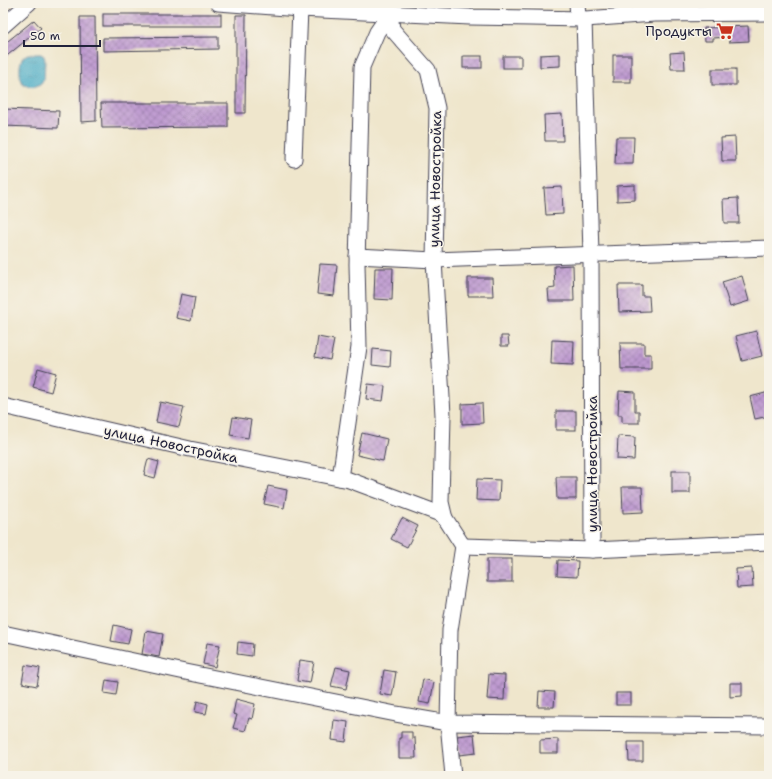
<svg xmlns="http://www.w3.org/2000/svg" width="772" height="779" font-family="'Shantell Sans',sans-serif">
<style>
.water{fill:url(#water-ripples);stroke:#346680}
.building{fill:url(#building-cross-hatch)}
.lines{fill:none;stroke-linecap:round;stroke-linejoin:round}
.minor-casing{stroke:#413f51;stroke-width:17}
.minor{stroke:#fff;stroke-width:15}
.labels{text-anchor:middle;stroke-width:3;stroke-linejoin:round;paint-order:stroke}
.poi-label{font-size:14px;fill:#22223b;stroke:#f7f3e8;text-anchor:end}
.street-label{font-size:14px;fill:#22223b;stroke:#f7f3e8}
</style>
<defs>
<pattern id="water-ripples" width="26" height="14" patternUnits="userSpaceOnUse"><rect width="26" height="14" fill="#46aac5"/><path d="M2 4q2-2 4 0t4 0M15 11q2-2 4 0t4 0" fill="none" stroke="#3a8aa1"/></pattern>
<pattern id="building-cross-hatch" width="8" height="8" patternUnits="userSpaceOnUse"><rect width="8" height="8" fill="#be9ad0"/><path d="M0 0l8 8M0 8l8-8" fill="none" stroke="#9a7daa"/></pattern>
</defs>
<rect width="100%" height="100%" fill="#f7f3e8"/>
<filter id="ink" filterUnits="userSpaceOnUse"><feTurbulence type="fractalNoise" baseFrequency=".025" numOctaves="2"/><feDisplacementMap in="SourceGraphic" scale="8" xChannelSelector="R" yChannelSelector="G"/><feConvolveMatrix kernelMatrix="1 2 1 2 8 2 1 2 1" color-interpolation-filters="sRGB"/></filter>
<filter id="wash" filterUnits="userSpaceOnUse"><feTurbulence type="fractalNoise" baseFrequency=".012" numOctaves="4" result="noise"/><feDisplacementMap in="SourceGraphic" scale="16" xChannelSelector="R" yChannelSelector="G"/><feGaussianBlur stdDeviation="0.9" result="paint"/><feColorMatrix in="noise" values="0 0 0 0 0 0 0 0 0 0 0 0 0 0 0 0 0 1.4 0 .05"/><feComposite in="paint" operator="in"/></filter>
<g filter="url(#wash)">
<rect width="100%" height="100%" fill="#efe6cc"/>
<path class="water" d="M34 54H41L44 56 45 60 44 80C36 89 30 88 21 82 20 74 17 58 28 54 30 54 32 54 34 54Z"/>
<g id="blocks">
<g class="building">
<rect x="103" y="14" width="118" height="12"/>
<path d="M236 15H246L245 113H236Z"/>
<path d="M80 17H95L96 121 81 122Z"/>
<path d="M34 20 41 28 3 59V45Z"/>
<path d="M748 26 749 41 729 42V37L713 38V41H705L704 28Z"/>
<path d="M218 37V49L103 51V38Z"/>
<path d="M684 52 685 69H671L670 53Z"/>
<path d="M560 54V66L540 67V55Z"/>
<rect x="613" y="55" width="18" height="27"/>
<rect x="463" y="56" width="19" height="12"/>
<rect x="503" y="56" width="18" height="12"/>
<rect x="712" y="69" width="24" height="16"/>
<path d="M101 103H228V127L102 128Z"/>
<path d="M3 109 59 111 58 128 3 126Z"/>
<path d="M562 114 563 141H545L544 115Z"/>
<path d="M616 137H634L633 164H615Z"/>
<path d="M735 137 736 161H722L721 138Z"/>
<path d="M635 185V200L617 201V186Z"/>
<path d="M562 187 563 214 546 215 544 188Z"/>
<path d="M738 198 739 223H724L723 199Z"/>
<path d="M320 264 337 265 334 296 317 294Z"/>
<path d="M573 265 574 301H549L548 289 555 288 554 266Z"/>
<path d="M375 268H393L392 300 374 299Z"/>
<path d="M742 276 749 301 730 307 722 282Z"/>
<path d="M468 278H492L493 296H468Z"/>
<path d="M618 285H642V296H649L650 311 619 312Z"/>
<path d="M181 294 195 297 191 321 176 318Z"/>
<path d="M756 331 762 356 742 361 736 336Z"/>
<path d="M501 336H508L509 346H501Z"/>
<path d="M318 337 334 340 330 360 315 357Z"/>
<path d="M552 340 574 341 573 365 551 364Z"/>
<path d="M620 343H644V354H651V369H621Z"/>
<path d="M373 349 391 351 390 367 372 365Z"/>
<path d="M38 368 56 373 51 392 33 387Z"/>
<path d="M368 384 385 386 383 401 366 399Z"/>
<path d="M619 391 635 392V411H639V423H622V415H618Z"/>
<path d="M769 392V416L755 419 750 397Z"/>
<path d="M160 402 184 407 179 427 156 422Z"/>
<path d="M482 403 483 423 462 424V404Z"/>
<rect x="556" y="411" width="20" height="19"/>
<path d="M233 417 251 420 248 438 230 435Z"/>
<path d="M362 433 387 439 383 461 357 455Z"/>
<path d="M618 436 635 437 634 460 617 459Z"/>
<path d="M148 459 159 462 155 478 144 475Z"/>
<rect x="672" y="471" width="18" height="22"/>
<path d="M556 477H576V499H557Z"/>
<path d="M477 479 500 480 499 501 476 500Z"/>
<path d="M268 486 287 490 284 508 264 504Z"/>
<path d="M622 487H642L643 512 623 513Z"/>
<path d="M402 518 418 526 407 547 391 539Z"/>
<rect x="487" y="559" width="25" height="23"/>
<path d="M558 560 578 561 577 577 557 576Z"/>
<path d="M752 568 753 587 737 588 736 569Z"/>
<path d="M114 625 131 629 128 644 111 641Z"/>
<path d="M146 631 163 634 159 657 142 654Z"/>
<path d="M238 642 253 644 252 656 237 654Z"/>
<path d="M207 643 220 645 215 667 203 664Z"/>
<path d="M300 660 314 662 310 683 297 681Z"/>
<path d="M25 665 40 668 37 686 22 683Z"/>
<path d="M336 667 350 670 346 689 331 686Z"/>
<path d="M384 670 396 672 392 696 380 694Z"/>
<path d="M489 674 505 675 504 700 487 699Z"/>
<path d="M423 679 434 682 430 704 419 702Z"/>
<path d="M106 680 118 682 116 695 104 693Z"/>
<path d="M730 683H742V696L730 697Z"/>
<path d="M539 691 555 692 554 707H538Z"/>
<rect x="616" y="693" width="15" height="12"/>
<path d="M236 699 255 704 252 719 249 718 245 731 233 728 237 715 233 714Z"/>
<path d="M197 701 208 704 206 714 195 712Z"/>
<path d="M334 720 348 722 346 742 332 740Z"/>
<path d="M401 732H412V738H415L416 758H399V738H401Z"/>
<path d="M474 734 476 753 459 755 457 736Z"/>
<path d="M558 739V753H540V740Z"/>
<path d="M628 742H643V761H629Z"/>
</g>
</g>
</g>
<g filter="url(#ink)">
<use href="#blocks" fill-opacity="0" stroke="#413f51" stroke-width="1"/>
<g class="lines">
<g class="minor-casing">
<g id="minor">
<path d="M218 3 300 9 470 17 585 19 654 14 769 13"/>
<path d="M577 3 578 18"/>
<path d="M390 13 392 29 428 70 437 108 434 260 443 415 441 502 445 519"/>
<path d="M584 19 591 254 592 550"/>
<path d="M3 26 29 3"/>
<path d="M294 159 300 9"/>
<path d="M357 256 434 260 769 248"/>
<path d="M3 406 190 449 349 480 443 515 463 546 450 630 448 723 769 726"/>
<path d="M340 478 359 347 357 264 362 67 377 32 390 13"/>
<path d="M463 546 592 550 769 542"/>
<path d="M3 633 185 672 396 714 448 723 453 776"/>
</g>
</g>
<use href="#minor" class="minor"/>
</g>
</g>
<defs>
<g id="supermarket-bare" transform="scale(1.38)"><path d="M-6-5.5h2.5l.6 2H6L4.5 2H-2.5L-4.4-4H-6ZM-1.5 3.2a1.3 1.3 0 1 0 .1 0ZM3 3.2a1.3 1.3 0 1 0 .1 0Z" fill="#c8321e" stroke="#f7f3e8" stroke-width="2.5" paint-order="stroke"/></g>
</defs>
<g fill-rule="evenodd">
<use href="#supermarket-bare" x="725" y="31"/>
</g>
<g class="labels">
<g class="poi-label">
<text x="712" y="36">Продукты</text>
</g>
<g class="street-label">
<text transform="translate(435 179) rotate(-89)" y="5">улица Новостройка</text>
<text transform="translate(171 444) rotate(12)" y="5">улица Новостройка</text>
<text transform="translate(592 464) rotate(-90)" y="5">улица Новостройка</text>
</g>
</g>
<rect width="772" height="779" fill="none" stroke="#f7f3e8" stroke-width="16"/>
<path d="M24 40v6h76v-6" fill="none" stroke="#22223b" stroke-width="2"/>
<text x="30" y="40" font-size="12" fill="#22223b" stroke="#f7f3e8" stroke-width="3" paint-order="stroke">50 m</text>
</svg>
